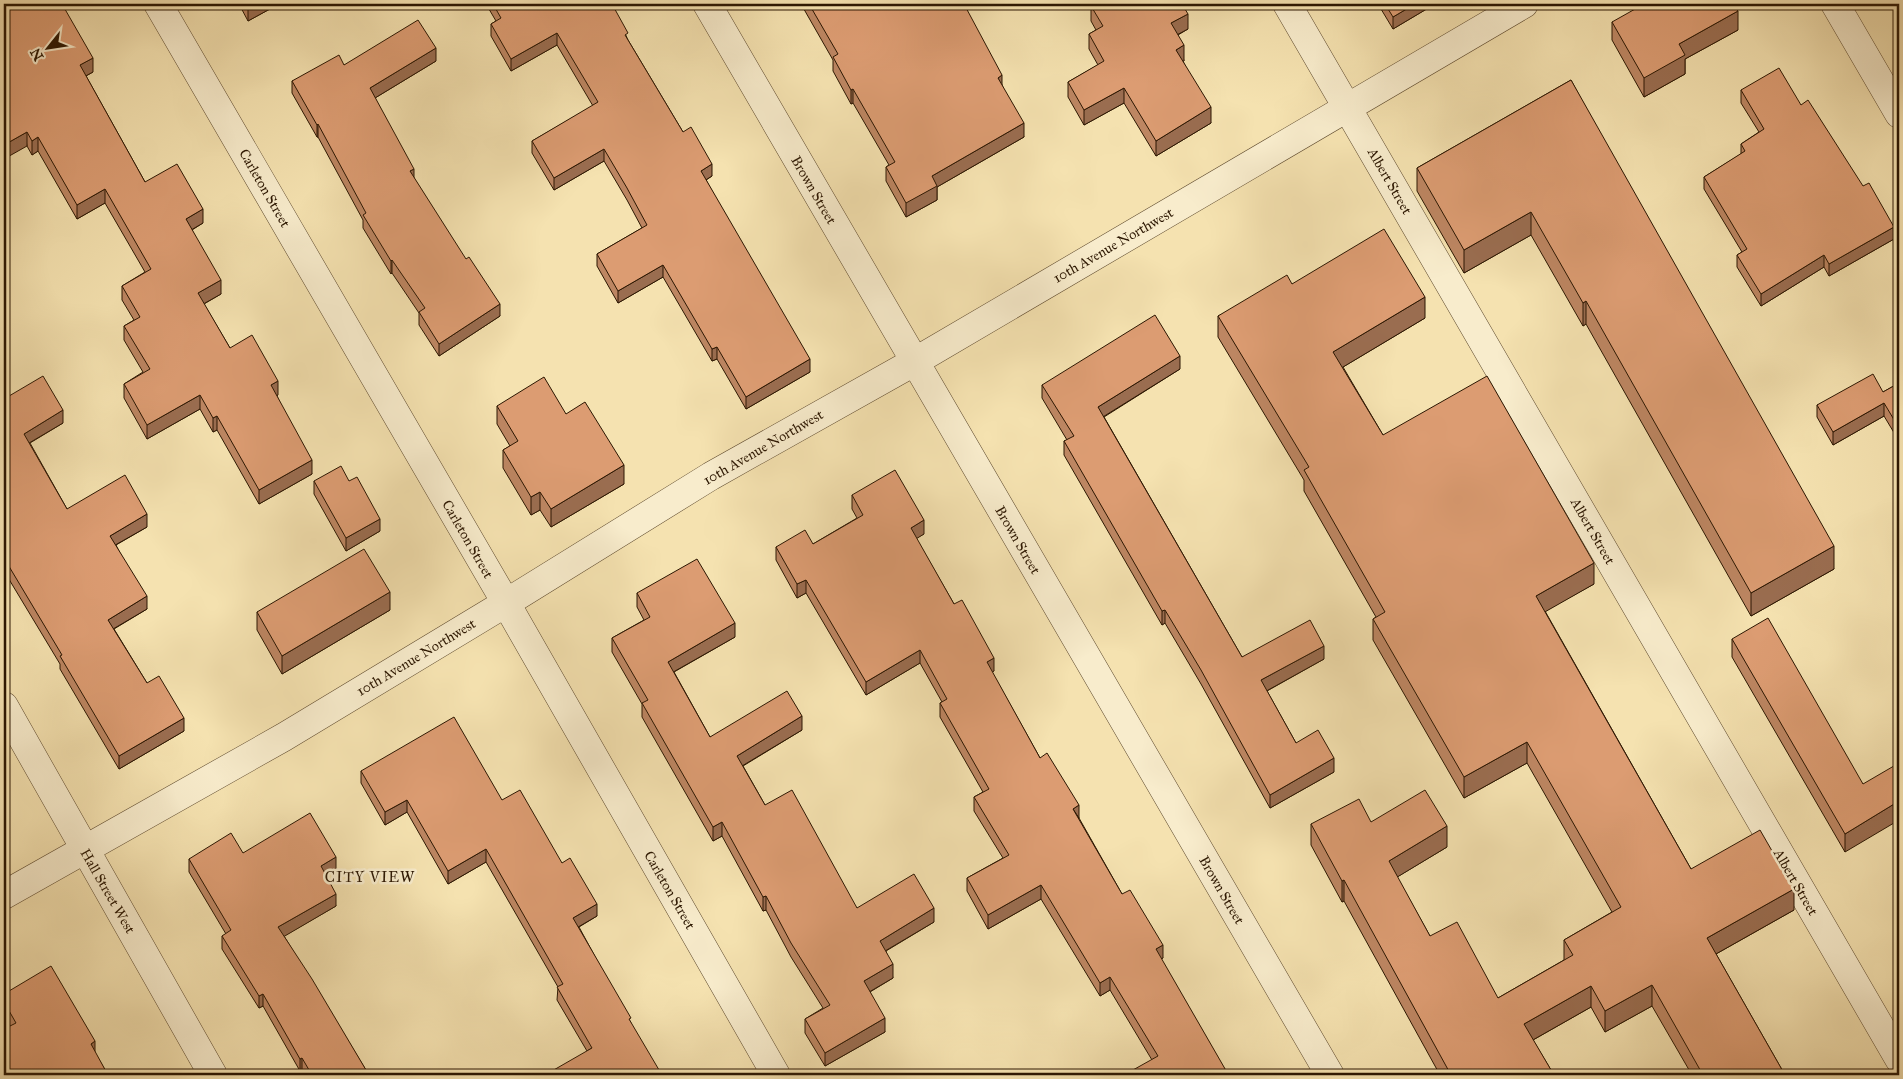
<svg xmlns="http://www.w3.org/2000/svg" width="1903" height="1079" font-family="'IM FELL Great Primer',serif">
<style>
.lines{fill:none;stroke-linecap:round;stroke-linejoin:round}
.street-casing{stroke:#5e4a2e;stroke-width:29}
.street{stroke:#f8eccc;stroke-width:28}
.wall{fill:#bd8662;stroke:#2c1702}
.shaded-wall{fill:#9a6d50;stroke:#2c1702}
.building{fill:#dc9c72;stroke:#2c1702}
.labels{text-anchor:middle;stroke-width:5;stroke-linejoin:round;paint-order:stroke}
.street-label{font-size:14px;fill:#2c1702;stroke:#f8eccc}
.neighbourhood-label{font-size:15px;letter-spacing:1px;fill:#2c1702;stroke:#f8eccc}
</style>
<rect width="100%" height="100%" fill="#f5e2b0"/>
<filter id="stains"><feTurbulence type="fractalNoise" baseFrequency=".004" numOctaves="4"/><feColorMatrix values="0 0 0 0 .2 0 0 0 0 .09 0 0 0 0 .02 0 0 0 .5 -.17"/></filter>
<radialGradient id="worn" r=".72"><stop offset=".6" stop-color="#630" stop-opacity="0"/><stop offset="1" stop-color="#630" stop-opacity=".3"/></radialGradient>
<g class="lines">
<g class="street-casing">
<g id="street">
<path d="M158 4 506 603 776 1075"/>
<path d="M707 4 1330 1075"/>
<path d="M1287 4 1899 1059"/>
<path d="M1835 4 1899 114"/>
<path d="M4 706 213 1075"/>
<path d="M4 895 284 737 506 603 711 476 914 362 1524 4"/>
</g>
</g>
<use href="#street" class="street"/>
</g>
<g class="wall">
<path d="M4 4 93 72 86 76 145 182 203 223 192 230 221 294 204 304 230 348 278 395 277 396 312 474 259 504 217 430 213 432 200 409 147 439 124 398V384L143 372 124 340V326L134 320 122 300V286L145 272 105 203 77 219 38 151 32 155 27 146Z"/>
<path d="M239 4H279L248 21Z"/>
<path d="M486 4H612L628 40 683 132 712 176 706 180 810 372 746 409 717 359 712 361 663 277 618 303 597 266V254L642 228 627 200 604 161 554 190 532 153V141L593 106 557 45 511 71 491 36V24L496 21Z"/>
<path d="M801 4H964L1002 85 1024 137 937 187V200L906 217 886 181V167L889 165 853 103 851 104 833 71V60Z"/>
<path d="M1378 4H1435L1393 29Z"/>
<path d="M1091 6 1188 29 1178 35 1184 61H1183L1211 123 1156 156 1124 103 1084 125 1068 97V82L1098 65 1089 49V34L1096 30 1091 21Z"/>
<path d="M1612 22 1738 30 1685 59V74L1644 97 1612 40Z"/>
<path d="M436 61 375 98 414 178 500 316 439 356 419 325V313L392 273 391 274 363 228V220L318 137H317L292 93V81L344 65Z"/>
<path d="M1571 80 1834 569 1751 616 1586 324 1583 326 1531 235 1464 273 1417 191V168Z"/>
<path d="M1741 90 1801 105 1894 239 1829 276 1824 267 1761 306 1737 267V255L1742 252 1704 189V177L1741 154V144L1759 132 1741 103Z"/>
<path d="M1292 284 1425 318 1343 367 1383 435 1594 584 1545 611 1691 869 1794 910 1716 954 1785 1075H1692L1652 1006 1605 1032 1591 1007 1533 1040 1554 1075H1440L1344 901 1342 902 1311 845V824L1371 822 1447 847 1397 877 1430 936 1498 998 1564 960V940L1612 912 1527 763 1464 798 1373 640V619L1376 617 1304 491V480L1218 337V316Z"/>
<path d="M1180 369 1104 417 1242 657 1324 659 1267 691 1296 743 1334 772 1270 808 1201 684 1165 623 1162 625 1064 455V441L1067 440 1042 398V385Z"/>
<path d="M1899 383V441L1884 416 1833 445 1817 417V405L1883 392Z"/>
<path d="M4 399 63 423 30 443 67 509 147 527 116 545 147 609 114 629 147 683 184 731 119 769 60 669V664L4 571Z"/>
<path d="M497 406 566 414 624 484 551 527 540 510 531 515 503 468V450L510 446 497 424Z"/>
<path d="M314 481 380 531 346 551 314 494Z"/>
<path d="M852 495 924 534 916 538 954 604 994 671 992 672 1040 758 1079 818 1122 894 1163 958 1161 959 1228 1075 1152 1060 1110 990 1100 996 1041 899 988 929 967 891V878L1003 858 974 811V797L983 792 940 717V703L942 702 920 663 866 695 806 593 797 598 776 560V547L813 544 857 518 852 509Z"/>
<path d="M637 593 735 637 674 672 710 737 802 730 743 766 765 805 857 908 934 922 886 951 893 978 870 992 885 1032 825 1066 805 1033V1019L823 1008 791 957 766 910 763 911 722 836 713 841 642 717V704L612 652V638L644 620 637 607Z"/>
<path d="M390 610 282 674 257 630V612Z"/>
<path d="M1732 639 1863 784 1845 852 1732 657Z"/>
<path d="M361 771 502 800 562 863 597 916 579 927 631 1023 587 1051 557 1000 558 987 486 862 448 884 407 812 385 825 361 783Z"/>
<path d="M243 853 336 869 326 875 336 906 284 936 369 1075H305L302 1070 300 1071 263 1006 259 1008 222 949V936L226 934 189 872V859Z"/>
<path d="M4 994 95 1053 108 1075H4V1029L10 1026 4 1016Z"/>
</g>
<g class="shaded-wall">
<path d="M258 4H279L248 21V9Z"/>
<path d="M1415 4H1435L1393 29V17Z"/>
<path d="M1738 11V30L1685 59V74L1644 97V78L1679 44Z"/>
<path d="M1188 14V29L1171 38V23Z"/>
<path d="M557 33V45L511 71V59Z"/>
<path d="M1184 45V61L1176 65V50Z"/>
<path d="M436 48V61L370 101V88Z"/>
<path d="M93 58V72L80 79V65Z"/>
<path d="M1002 75V89L998 78Z"/>
<path d="M1124 88V103L1084 125V110Z"/>
<path d="M853 89V103L851 104V90Z"/>
<path d="M1211 107V123L1156 156V141Z"/>
<path d="M1024 123V137L937 187V200L906 217V203L932 176Z"/>
<path d="M318 124V137H317V125Z"/>
<path d="M27 132V146L4 159V145Z"/>
<path d="M38 137V151L32 155V141Z"/>
<path d="M604 149V161L554 190V178Z"/>
<path d="M712 164V176L701 183V171Z"/>
<path d="M414 169V181L410 171Z"/>
<path d="M105 189V203L77 219V205Z"/>
<path d="M203 209V223L186 233V219Z"/>
<path d="M1531 212V235L1464 273V250Z"/>
<path d="M1894 227V239L1829 276V264Z"/>
<path d="M1824 255V267L1761 306V294Z"/>
<path d="M392 260V273L391 274V261Z"/>
<path d="M663 265V277L618 303V291Z"/>
<path d="M221 280V294L198 307V293Z"/>
<path d="M1425 297V318L1333 373V352Z"/>
<path d="M1586 301V324L1583 326V303Z"/>
<path d="M500 304V316L439 356V344Z"/>
<path d="M717 347V359L712 361V349Z"/>
<path d="M1180 356V369L1098 420V407Z"/>
<path d="M810 359V372L746 409V397Z"/>
<path d="M278 381V395L271 399V385Z"/>
<path d="M200 395V409L147 439V425Z"/>
<path d="M1884 403V416L1833 445V432Z"/>
<path d="M63 410V423L24 446V434Z"/>
<path d="M217 416V430L213 432V418Z"/>
<path d="M312 460V474L259 504V490Z"/>
<path d="M624 465V484L551 527V509Z"/>
<path d="M540 492V510L531 515V497Z"/>
<path d="M147 514V527L110 548V536Z"/>
<path d="M380 519V531L346 551V538Z"/>
<path d="M924 520V534L911 542V528Z"/>
<path d="M1834 546V569L1751 616V593Z"/>
<path d="M1594 563V584L1536 617V596Z"/>
<path d="M806 580V593L797 598V584Z"/>
<path d="M390 592V610L282 674V656Z"/>
<path d="M147 596V609L108 632V620Z"/>
<path d="M1165 610V623L1162 625V611Z"/>
<path d="M735 623V637L668 675V662Z"/>
<path d="M1324 646V659L1261 694V680Z"/>
<path d="M920 650V663L866 695V682Z"/>
<path d="M994 658V671L987 675V662Z"/>
<path d="M802 716V730L737 769V756Z"/>
<path d="M184 718V731L119 769V756Z"/>
<path d="M1527 742V763L1464 798V777Z"/>
<path d="M1334 758V772L1270 808V795Z"/>
<path d="M407 800V812L385 825V812Z"/>
<path d="M1899 801V820L1845 852V834Z"/>
<path d="M1079 805V818L1073 809Z"/>
<path d="M722 822V836L713 841V827Z"/>
<path d="M1447 826V847L1389 882V861Z"/>
<path d="M486 849V862L448 884V871Z"/>
<path d="M336 857V869L321 878V866Z"/>
<path d="M1344 880V901L1342 902V881Z"/>
<path d="M1041 885V899L988 929V915Z"/>
<path d="M1794 889V910L1707 959V938Z"/>
<path d="M336 894V906L278 940V927Z"/>
<path d="M766 896V910L763 911V897Z"/>
<path d="M597 904V916L573 930V918Z"/>
<path d="M934 908V922L880 954V941Z"/>
<path d="M1163 945V958L1156 962V949Z"/>
<path d="M893 964V978L864 995V981Z"/>
<path d="M1110 977V990L1100 996V983Z"/>
<path d="M1652 985V1006L1605 1032V1011Z"/>
<path d="M1591 986V1007L1524 1045V1024Z"/>
<path d="M263 994V1006L259 1008V996Z"/>
<path d="M885 1018V1032L825 1066V1053Z"/>
<path d="M95 1041V1056L91 1044Z"/>
<path d="M302 1058V1070L300 1071V1059Z"/>
</g>
<g class="building">
<path d="M4 4H62L93 58 80 65 145 182 177 164 203 209 186 219 221 280 198 293 230 348 252 335 278 381 271 385 312 460 259 490 217 416 213 418 200 395 147 425 124 384 150 369 124 326 140 317 122 286 151 269 105 189 77 205 38 137 32 141 27 132 4 145Z"/>
<path d="M246 4H258L248 9Z"/>
<path d="M493 4H612L628 33 625 35 683 132 691 127 712 164 701 171 810 359 746 397 717 347 712 349 663 265 618 291 597 254 647 225 627 188 604 149 554 178 532 141 598 102 557 33 511 59 491 24 501 18Z"/>
<path d="M809 4H964L1002 75 998 78 1024 123 932 176 937 186 906 203 886 167 895 162 853 89 851 90 833 57 838 54Z"/>
<path d="M1095 4H1182L1188 14 1171 23 1184 45 1176 50 1211 107 1156 141 1124 88 1084 110 1068 82 1104 61 1089 34 1103 26 1091 6Z"/>
<path d="M1385 4H1415L1393 17Z"/>
<path d="M1644 4H1733L1738 11 1679 44 1685 55 1644 78 1612 22Z"/>
<path d="M418 20 436 48 370 88 414 169 410 171 466 259 469 257 500 304 439 344 419 312 425 308 392 260 391 261 363 215 366 213 318 124 317 125 292 81 339 55 344 65Z"/>
<path d="M1779 68 1801 105 1808 100 1863 186 1869 183 1894 227 1829 264 1824 255 1761 294 1737 255 1747 249 1704 177 1745 151 1741 144 1764 129 1741 90Z"/>
<path d="M1571 80 1834 546 1751 593 1586 301 1583 303 1531 212 1464 250 1417 168Z"/>
<path d="M1384 229 1425 297 1333 352 1383 435 1487 376 1594 563 1536 596 1691 869 1760 830 1794 889 1707 938 1785 1075H1703L1652 985 1605 1011 1591 986 1524 1024 1554 1075H1451L1344 880 1342 881 1311 824 1359 799 1371 822 1425 790 1447 826 1389 861 1430 936 1457 922 1498 998 1573 955 1564 940 1621 907 1527 742 1464 777 1373 619 1385 612 1304 470 1309 467 1218 316 1287 275 1292 284Z"/>
<path d="M1155 315 1180 356 1098 407 1242 657 1310 620 1324 646 1261 680 1296 743 1318 730 1334 758 1270 795 1201 670 1165 610 1162 611 1064 441 1074 436 1042 385Z"/>
<path d="M1873 374 1883 392 1899 383V428L1884 403 1833 432 1817 405Z"/>
<path d="M43 376 63 410 24 434 67 509 125 475 147 514 110 536 147 596 108 620 147 683 159 676 184 718 119 756 60 656 62 655 4 558V547L6 546 4 541V399Z"/>
<path d="M544 377 566 414 585 402 624 465 551 509 540 492 531 497 503 450 518 441 497 406Z"/>
<path d="M341 466 349 481 357 477 380 519 346 538 314 481Z"/>
<path d="M895 470 924 520 911 528 954 604 962 600 994 658 987 662 1040 758 1047 753 1079 805 1073 809 1122 894 1130 890 1163 945 1156 949 1228 1074 1226 1075H1124L1158 1056 1110 977 1100 983 1041 885 988 915 967 878 1009 855 974 797 989 789 940 703 947 699 920 650 866 682 806 580 797 584 776 547 805 530 813 544 863 515 852 495Z"/>
<path d="M364 549 390 592 282 656 257 612Z"/>
<path d="M697 559 735 623 668 662 710 737 787 691 802 716 737 756 765 805 792 790 857 908 914 874 934 908 880 941 893 964 864 981 885 1018 825 1053 805 1019 830 1005 791 943 766 896 763 897 722 822 713 827 642 703 648 700 612 638 650 617 637 593Z"/>
<path d="M1768 618 1863 784 1899 763V801L1845 834 1732 639Z"/>
<path d="M454 717 502 800 520 790 562 863 570 858 597 904 573 918 631 1018 629 1019 662 1075H545L592 1048 557 987 563 984 486 849 448 871 407 800 385 812 361 771Z"/>
<path d="M310 813 336 857 321 866 336 894 278 927 312 979 369 1075H312L302 1058 300 1059 263 994 259 996 222 936 231 930 189 859 231 833 243 853Z"/>
<path d="M51 966 95 1041 91 1044 108 1075H9L4 1067V1029L16 1023 4 1002V994Z"/>
</g>
<g class="labels">
<g class="street-label">
<text transform="translate(1390 181) rotate(60)" y="5">Albert Street</text>
<text transform="translate(265 188) rotate(60)" y="5">Carleton Street</text>
<text transform="translate(814 190) rotate(60)" y="5">Brown Street</text>
<text transform="translate(1113 245) rotate(-30)" y="5">10th Avenue Northwest</text>
<text transform="translate(763 447) rotate(-30)" y="5">10th Avenue Northwest</text>
<text transform="translate(1593 531) rotate(60)" y="5">Albert Street</text>
<text transform="translate(468 539) rotate(60)" y="5">Carleton Street</text>
<text transform="translate(1018 540) rotate(60)" y="5">Brown Street</text>
<text transform="translate(416 657) rotate(-31)" y="5">10th Avenue Northwest</text>
<text transform="translate(1796 882) rotate(60)" y="5">Albert Street</text>
<text transform="translate(670 890) rotate(60)" y="5">Carleton Street</text>
<text transform="translate(1222 890) rotate(60)" y="5">Brown Street</text>
<text transform="translate(108 891) rotate(60)" y="5">Hall Street West</text>
</g>
<g class="neighbourhood-label">
<text x="370" y="882">CITY VIEW</text>
</g>
</g>
<rect width="1903" height="1079" fill="none" stroke="#f5e2b0" stroke-width="20"/>
<rect x="5" y="5" width="1893" height="1069" fill="none" stroke="#2c1702" stroke-width="2.5"/>
<rect x="10" y="10" width="1883" height="1059" fill="none" stroke="#2c1702"/>
<g transform="translate(48 48) rotate(240)" stroke="#f8eccc" stroke-width="4" paint-order="stroke">
<path d="M0-4L9 19L0 12L-9 19Z" fill="#2c1702"/>
<text y="-8" font-size="14" font-weight="bold" text-anchor="middle" fill="#2c1702">N</text>
</g>
<rect width="100%" height="100%" filter="url(#stains)"/>
<rect width="100%" height="100%" fill="url(#worn)"/>
</svg>
